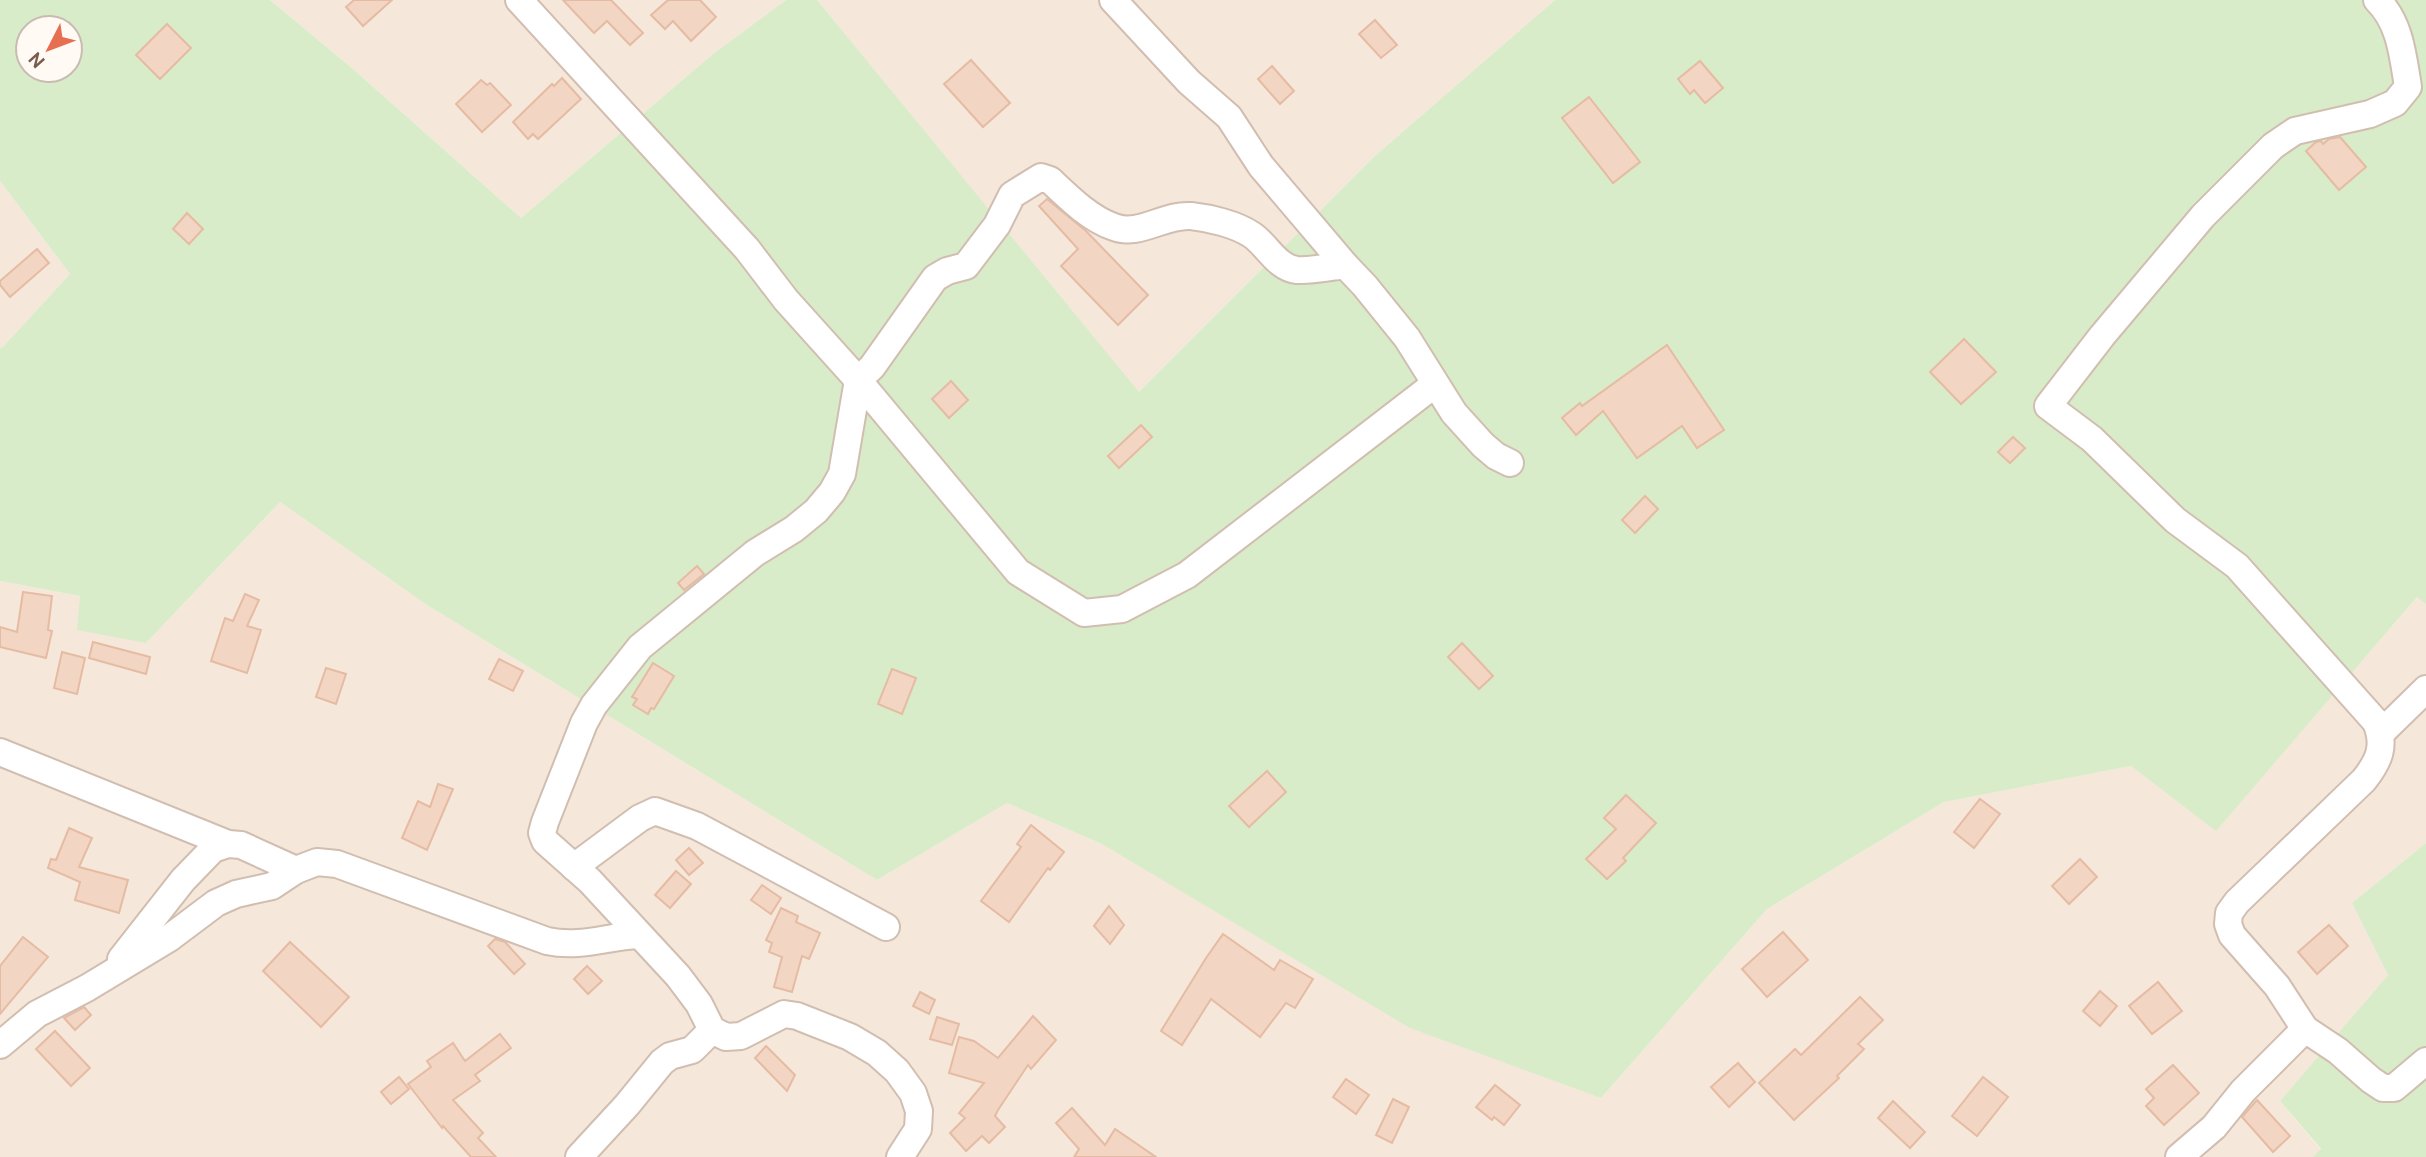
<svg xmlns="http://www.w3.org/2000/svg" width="2426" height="1157" font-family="Cabin,sans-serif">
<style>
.residential{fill:#f5e8da}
.green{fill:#d8ecc9;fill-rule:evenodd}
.building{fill:#f3d5c3;stroke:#e6bba3;stroke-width:2}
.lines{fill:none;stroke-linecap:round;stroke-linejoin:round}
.minor-casing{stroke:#d1beb0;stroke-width:30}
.minor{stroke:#fff;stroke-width:26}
</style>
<rect width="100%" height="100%" fill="#fdf6ec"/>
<g class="residential">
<path d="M270 0H786L713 54 521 218 353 69Z"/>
<path d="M817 0H1555L1376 155 1138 393Z"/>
<path d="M0 181 70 274 2 348 0 347Z"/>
<path d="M280 502 427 605 877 880 1007 803 1102 844 1601 1098 1767 909 1944 802 2131 766 2216 830 2418 596 2426 604V843L2352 903 2388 975 2280 1101 2321 1150 2313 1157H0V581L80 596 146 643Z"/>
</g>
<g class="green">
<path d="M0 0H270L353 69 521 218 713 54 786 0H817L1139 392 1376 155 1555 0H2426V604L2417 597 2216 831 2131 766 1944 802 1767 909 1601 1098 1410 1028 1102 844 1007 803 877 880 427 605 280 502 146 643 77 630 80 596 0 581V347L2 348 70 274 0 181ZM28 28H70V70H28Z"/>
<path d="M2426 843V1157H2313L2321 1149 2280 1101 2388 975 2352 903Z"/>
</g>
<g class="building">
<path d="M354 0H392L363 26 346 7Z"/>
<path d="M563 0H611L643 33 630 45 607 21 594 33Z"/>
<path d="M668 0H700L716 17 691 41 673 21 665 29 651 15Z"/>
<path d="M1375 20 1397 45 1381 58 1359 34Z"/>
<path d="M167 24 191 48 160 79 136 55Z"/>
<path d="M971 60 1010 103 983 127 944 84Z"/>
<path d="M1700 61 1723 88 1705 103 1694 90 1690 94 1678 79Z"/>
<path d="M1272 66 1294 91 1280 104 1258 79Z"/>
<path d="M562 78 581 99 538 139 533 134 528 139 513 122 552 84 554 86Z"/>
<path d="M481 80 487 85 490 83 511 105 482 132 456 104Z"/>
<path d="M1589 97 1640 162 1613 183 1562 118Z"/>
<path d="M2340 137 2366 167 2339 190 2306 151 2316 142 2321 141 2323 144 2329 139Z"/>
<path d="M1047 199 1086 231 1148 295 1118 325 1061 266 1078 249 1039 206Z"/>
<path d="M187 213 203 229 189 244 173 229Z"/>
<path d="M37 249 49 263 10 297 0 285V281Z"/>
<path d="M1964 339 1996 372 1961 404 1930 372Z"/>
<path d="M1667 345 1724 430 1697 448 1682 426 1637 458 1603 411 1576 435 1562 418 1580 403 1582 406Z"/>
<path d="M951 381 968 400 949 418 932 399Z"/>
<path d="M1141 425 1152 437 1119 468 1108 456Z"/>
<path d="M2013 437 2025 448 2010 463 1998 452Z"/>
<path d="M1645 496 1658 509 1635 533 1622 520Z"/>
<path d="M697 566 704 574 684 590 678 583Z"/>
<path d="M23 592 52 596 48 630 52 631 46 658 0 647V627L17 632Z"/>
<path d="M245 594 259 600 247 626 261 630 247 673 211 661 225 618 233 621Z"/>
<path d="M93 642 150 657 146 674 89 658Z"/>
<path d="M1462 643 1493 676 1479 689 1448 657Z"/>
<path d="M62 652 85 658 77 694 54 688Z"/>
<path d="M499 659 523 671 513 691 489 679Z"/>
<path d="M653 663 674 676 654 709 651 708 648 714 633 705 637 699 632 697Z"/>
<path d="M326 668 346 674 336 704 316 697Z"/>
<path d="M892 669 916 678 902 714 878 704Z"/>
<path d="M1267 771 1286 792 1249 827 1229 806Z"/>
<path d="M438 784 453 789 427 850 402 838 418 801 430 807Z"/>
<path d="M1626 795 1656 823 1623 858 1626 861 1607 879 1586 859 1616 829 1604 818Z"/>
<path d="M1980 799 2000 814 1974 848 1954 832Z"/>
<path d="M1031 825 1064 852 1050 870 1048 868 1009 922 981 901 1021 847 1017 844Z"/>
<path d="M69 828 92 838 79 867 128 880 119 913 75 900 80 882 48 868 51 859 56 860Z"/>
<path d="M689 848 703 863 689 875 676 860Z"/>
<path d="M2080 859 2097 877 2069 904 2052 886Z"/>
<path d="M676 871 691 884 670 908 655 895Z"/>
<path d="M762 885 781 898 771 914 751 900Z"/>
<path d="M1109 906 1124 925 1110 944 1094 926Z"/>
<path d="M781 908 798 916 796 922 820 933 809 959 802 956 792 992 774 987 782 957 769 952 772 943 766 940Z"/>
<path d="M2329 925 2348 946 2317 974 2298 952Z"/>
<path d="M1783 932 1808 960 1767 997 1742 969Z"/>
<path d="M1223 934 1274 970 1280 960 1313 979 1295 1008 1286 1003 1260 1037 1211 999 1182 1045 1161 1031 1206 958Z"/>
<path d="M23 937 48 957 0 1014V966Z"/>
<path d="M495 939 505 942 525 964 514 974 488 946Z"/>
<path d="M290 942 349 997 321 1027 263 971Z"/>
<path d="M587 966 602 981 588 994 574 979Z"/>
<path d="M2158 982 2182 1011 2152 1034 2129 1006Z"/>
<path d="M2100 991 2117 1006 2100 1026 2083 1011Z"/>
<path d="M920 992 935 1000 929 1014 913 1006Z"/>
<path d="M1860 997 1883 1020 1858 1044 1864 1049 1837 1076 1839 1078 1794 1120 1759 1083 1795 1049 1801 1055Z"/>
<path d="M84 1007 91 1015 75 1030 64 1018Z"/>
<path d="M1033 1016 1056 1040 1031 1069 1028 1065 998 1110 995 1116 1005 1127 989 1143 982 1136 966 1151 950 1133 965 1118 959 1113 984 1083 949 1073 959 1037 974 1041 998 1058Z"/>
<path d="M937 1017 959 1024 952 1045 930 1039Z"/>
<path d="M55 1031 90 1068 71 1086 36 1049Z"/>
<path d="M500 1034 511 1048 475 1075 480 1081 453 1100 483 1133 478 1138 496 1157H471L443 1126 442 1128 408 1084 431 1067 427 1061 453 1043 465 1061Z"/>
<path d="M766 1046 795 1075 787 1091 755 1058Z"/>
<path d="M1738 1063 1755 1082 1729 1107 1711 1087Z"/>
<path d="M2173 1065 2199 1093 2164 1125 2146 1106 2154 1098 2146 1089Z"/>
<path d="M399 1077 409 1089 391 1104 381 1092Z"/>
<path d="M1983 1077 2008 1097 1977 1136 1952 1116Z"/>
<path d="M1346 1079 1369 1095 1356 1114 1333 1097Z"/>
<path d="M1495 1085 1520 1105 1504 1125 1494 1117 1492 1120 1476 1107Z"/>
<path d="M1393 1099 1409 1107 1392 1143 1376 1135Z"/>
<path d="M2257 1100 2290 1136 2273 1152 2242 1117Z"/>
<path d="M1893 1101 1925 1132 1910 1148 1878 1118Z"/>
<path d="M1072 1108 1105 1145 1115 1129 1156 1157H1074L1079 1149 1056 1123Z"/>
</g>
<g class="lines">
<g class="minor-casing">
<g id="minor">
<path d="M519 0 747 249 786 300 858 380 1018 572 1084 613 1122 609 1187 575 1435 384"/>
<path d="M1113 0 1189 82 1229 117 1261 166 1345 265 1365 286 1407 338 1454 413 1483 445 1496 456 1510 463"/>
<path d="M2377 0C2400 22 2403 56 2408 87L2395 103 2370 114 2295 131 2273 146 2203 216 2102 336 2048 406 2092 439 2175 520 2237 566 2376 722C2386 746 2379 761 2364 780L2237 902 2229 913 2228 924 2232 935 2277 986 2305 1029 2338 1051 2371 1080 2383 1088H2394L2426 1061"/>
<path d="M2381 733 2426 689"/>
<path d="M0 752 228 844"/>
<path d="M574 867 640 818 655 811 697 826 886 927"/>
<path d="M121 959 183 880 213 849 228 844 241 845 296 870"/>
<path d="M0 1045 37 1014 87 988 168 939 216 903 236 894 272 886 296 870 317 862 337 864 547 941C580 948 605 937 638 935"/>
<path d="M579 1157 627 1105 662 1062 670 1056 692 1050 712 1030"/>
<path d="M900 1157 918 1129 919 1111 913 1093 897 1071 877 1053 850 1037 797 1016 784 1014 741 1036 726 1037 712 1030 699 1004 678 976 590 881 545 841 542 833 545 822 584 723 594 705 640 647 755 553 794 529 816 511 832 492 842 474 858 380 872 367 935 278 947 271 966 266 997 225 1012 195 1041 177 1050 180C1068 197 1090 219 1114 227 1139 237 1164 214 1191 216 1209 218 1236 224 1252 235 1267 245 1277 268 1297 270 1312 271 1330 267 1345 265"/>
<path d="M2179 1157 2214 1127 2243 1091 2305 1029"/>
</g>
</g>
<use href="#minor" class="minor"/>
</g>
<g transform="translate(49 49) rotate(228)"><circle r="33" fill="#fffaf3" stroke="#cabbb1" stroke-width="2"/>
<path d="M0-5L12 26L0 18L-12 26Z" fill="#e76f51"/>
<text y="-10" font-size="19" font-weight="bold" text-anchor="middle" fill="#7a5c4d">N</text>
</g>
</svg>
